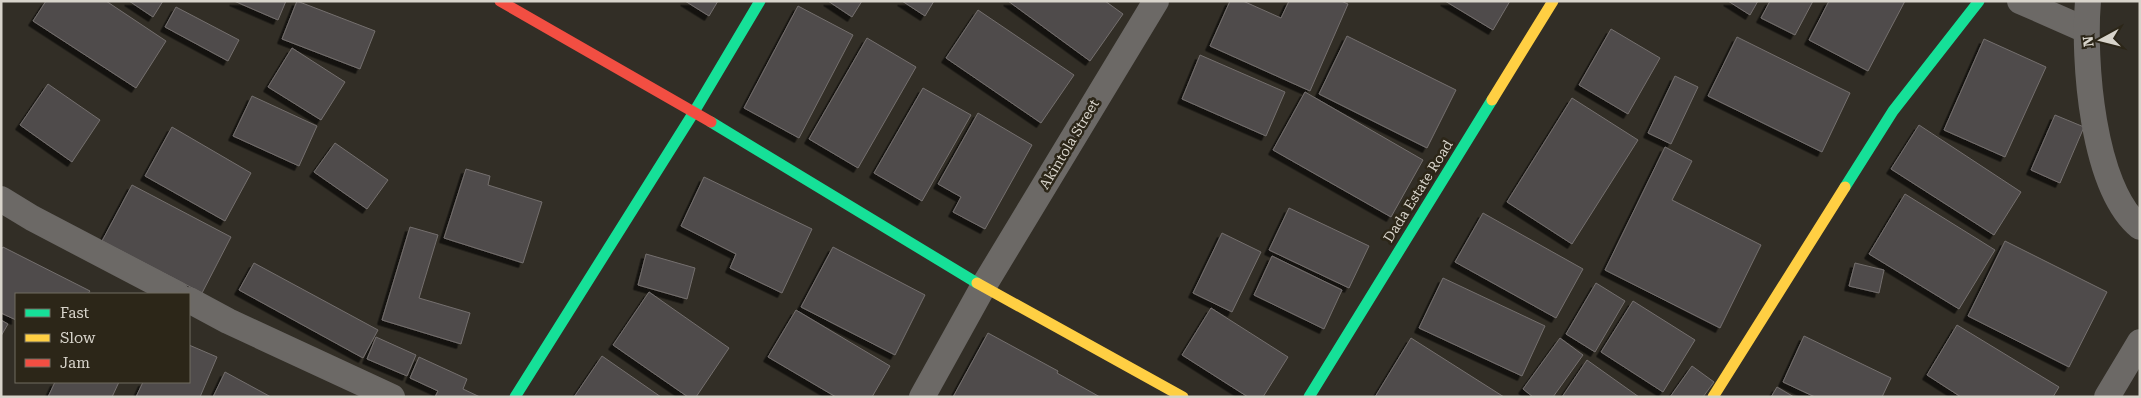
<svg xmlns="http://www.w3.org/2000/svg" width="2141" height="398" font-family="'Roboto Serif',serif">
<style>
.building{fill:#504c4b;stroke:#746f6e;filter:url(#shadow)}
.lines{fill:none;stroke-linecap:round;stroke-linejoin:round}
.street{stroke:#6c6966;stroke-width:26}
.fast{stroke:#16e098;stroke-width:11}
.slow{stroke:#ffcf43;stroke-width:11}
.jam{stroke:#f24e42;stroke-width:11}
.labels{text-anchor:middle;stroke-width:5;stroke-linejoin:round;paint-order:stroke}
.street-label{font-size:14px;fill:#d8d4cb;stroke:#2c2618}
</style>
<defs>
<filter id="shadow"><feDropShadow dx="-4.5" dy="4.5" stdDeviation="0" flood-color="#0009"/></filter>
</defs>
<rect width="100%" height="100%" fill="#322e26"/>
<g class="building">
<path d="M46 1H106L166 41 136 88 33 21Z"/>
<path d="M129 1H163L153 17Z"/>
<path d="M234 1H286L278 20Z"/>
<path d="M297 1 375 31 360 69 282 39Z"/>
<path d="M685 1H718L709 16Z"/>
<path d="M828 1H862L852 17Z"/>
<path d="M902 1H934L925 16Z"/>
<path d="M1008 1H1105L1123 14 1090 61Z"/>
<path d="M1230 1H1243L1281 18 1289 1H1341L1348 4 1310 91 1210 46Z"/>
<path d="M1445 1H1510L1493 30Z"/>
<path d="M1728 1H1758L1750 15Z"/>
<path d="M1770 1H1813L1795 35 1761 18Z"/>
<path d="M1829 1H1905L1868 71 1809 40Z"/>
<path d="M798 6 853 35 799 138 744 108Z"/>
<path d="M176 7 239 40 228 61 165 27Z"/>
<path d="M978 10 1074 75 1041 123 946 58Z"/>
<path d="M1611 29 1660 58 1628 114 1579 85Z"/>
<path d="M1347 36 1456 90 1427 148 1319 94Z"/>
<path d="M1737 37 1850 93 1822 152 1708 96Z"/>
<path d="M867 38 916 67 858 168 809 139Z"/>
<path d="M1984 39 2046 67 2005 157 1944 130Z"/>
<path d="M292 48 345 82 321 120 268 87Z"/>
<path d="M1200 55 1285 92 1266 136 1182 99Z"/>
<path d="M1675 76 1698 87 1671 144 1648 133Z"/>
<path d="M48 84 100 120 72 162 20 125Z"/>
<path d="M923 88 971 115 922 201 874 173Z"/>
<path d="M1305 92 1423 160 1391 217 1273 150Z"/>
<path d="M252 96 317 126 299 166 233 136Z"/>
<path d="M1572 98 1638 140 1572 244 1507 202Z"/>
<path d="M978 113 1032 145 985 229 953 212 961 197 938 184Z"/>
<path d="M2055 115 2084 127 2060 183 2031 170Z"/>
<path d="M1919 125 2021 192 1994 235 1891 169Z"/>
<path d="M172 127 251 173 225 221 145 176Z"/>
<path d="M335 143 388 180 367 209 314 172Z"/>
<path d="M1665 147 1692 161 1672 200 1761 245 1720 328 1605 270Z"/>
<path d="M466 169 490 176 488 185 542 202 523 263 444 238Z"/>
<path d="M704 177 812 229 782 293 730 268 736 254 681 226Z"/>
<path d="M132 185 231 237 202 293 102 241Z"/>
<path d="M1905 194 1995 250 1959 309 1869 254Z"/>
<path d="M1289 208 1369 246 1349 288 1269 250Z"/>
<path d="M1483 213 1583 269 1556 318 1455 262Z"/>
<path d="M410 227 438 235 419 298 470 313 461 344 382 320Z"/>
<path d="M1222 233 1261 252 1232 312 1193 293Z"/>
<path d="M2005 241 2107 292 2069 367 1968 316Z"/>
<path d="M3 247 90 291 88 294H16V320L1 313V250Z"/>
<path d="M833 247 925 295 895 355 801 307Z"/>
<path d="M646 254 695 268 687 299 638 285Z"/>
<path d="M1272 256 1342 290 1324 329 1254 295Z"/>
<path d="M254 263 378 330 363 358 239 290Z"/>
<path d="M1855 263 1884 270 1879 293 1849 286Z"/>
<path d="M1443 278 1545 326 1522 376 1419 328Z"/>
<path d="M1596 283 1625 301 1595 352 1566 334Z"/>
<path d="M649 292 729 348 696 397H688L613 345Z"/>
<path d="M1633 301 1695 340 1663 392 1601 352Z"/>
<path d="M1211 308 1288 357 1263 397H1248L1182 355Z"/>
<path d="M796 310 890 366 872 397H836L768 357Z"/>
<path d="M1 320 8 324 1 336Z"/>
<path d="M1957 325 2059 387 2053 397H1961L1927 375Z"/>
<path d="M988 333 1058 371 1057 373 1100 397H953Z"/>
<path d="M1804 336 1891 378 1882 397H1815L1783 382Z"/>
<path d="M376 337 416 355 407 376 367 359Z"/>
<path d="M1411 338 1504 397H1375Z"/>
<path d="M1560 338 1583 355 1553 397H1533L1523 389Z"/>
<path d="M189 345 217 357 200 397H136L143 382H189Z"/>
<path d="M602 356 661 397H574Z"/>
<path d="M419 357 467 379 463 389 480 397H435L438 391 410 378Z"/>
<path d="M1587 360 1639 397H1562Z"/>
<path d="M1692 366 1714 382 1703 397H1670Z"/>
<path d="M225 372 271 397H213Z"/>
<path d="M55 382H119L112 397H48Z"/>
<path d="M1777 387 1794 397H1771Z"/>
</g>
<g class="lines">
<g class="street">
<path d="M2020 1 2086 30"/>
<path d="M2088 1C2083 59 2092 188 2140 227"/>
<path d="M1 199 32 218 177 294"/>
<path d="M189 300 228 321 392 397"/>
<path d="M922 397 983 287 1156 1"/>
<path d="M2107 397 2140 342"/>
</g>
<g class="fast">
<path d="M711 122 977 283"/>
<path d="M1845 187 1893 111 1979 1"/>
<path d="M515 397 694 112 760 1"/>
<path d="M1309 397 1492 100"/>
</g>
<g class="slow">
<path d="M1492 100 1553 1"/>
<path d="M977 283 1183 397"/>
<path d="M1713 397 1845 187"/>
</g>
<path class="jam" d="M500 1 711 122"/>
</g>
<g class="labels">
<g class="street-label">
<text transform="translate(1069 144) rotate(-59)" y="5">Akintola Street</text>
<text transform="translate(1418 191) rotate(-58)" y="5">Dada Estate Road</text>
</g>
</g>
<rect width="2141" height="398" fill="none" stroke="#d8d4cb" stroke-width="5"/>
<rect x="15" y="293" width="175" height="90" fill="#2c2618" stroke="#716c60"/>
<rect x="25" y="309" width="25" height="8" fill="#16e098" stroke="#716c60"/>
<text x="60" y="318" font-size="15" fill="#d8d4cb">Fast</text>
<rect x="25" y="334" width="25" height="8" fill="#ffcf43" stroke="#716c60"/>
<text x="60" y="343" font-size="15" fill="#d8d4cb">Slow</text>
<rect x="25" y="359" width="25" height="8" fill="#f24e42" stroke="#716c60"/>
<text x="60" y="368" font-size="15" fill="#d8d4cb">Jam</text>
<g transform="translate(2101 40) rotate(263)" stroke="#2c2618" stroke-width="4" paint-order="stroke">
<path d="M0-4L9 19L0 12L-9 19Z" fill="#d8d4cb"/>
<text y="-8" font-size="14" font-weight="bold" text-anchor="middle" fill="#d8d4cb">N</text>
</g>
</svg>
